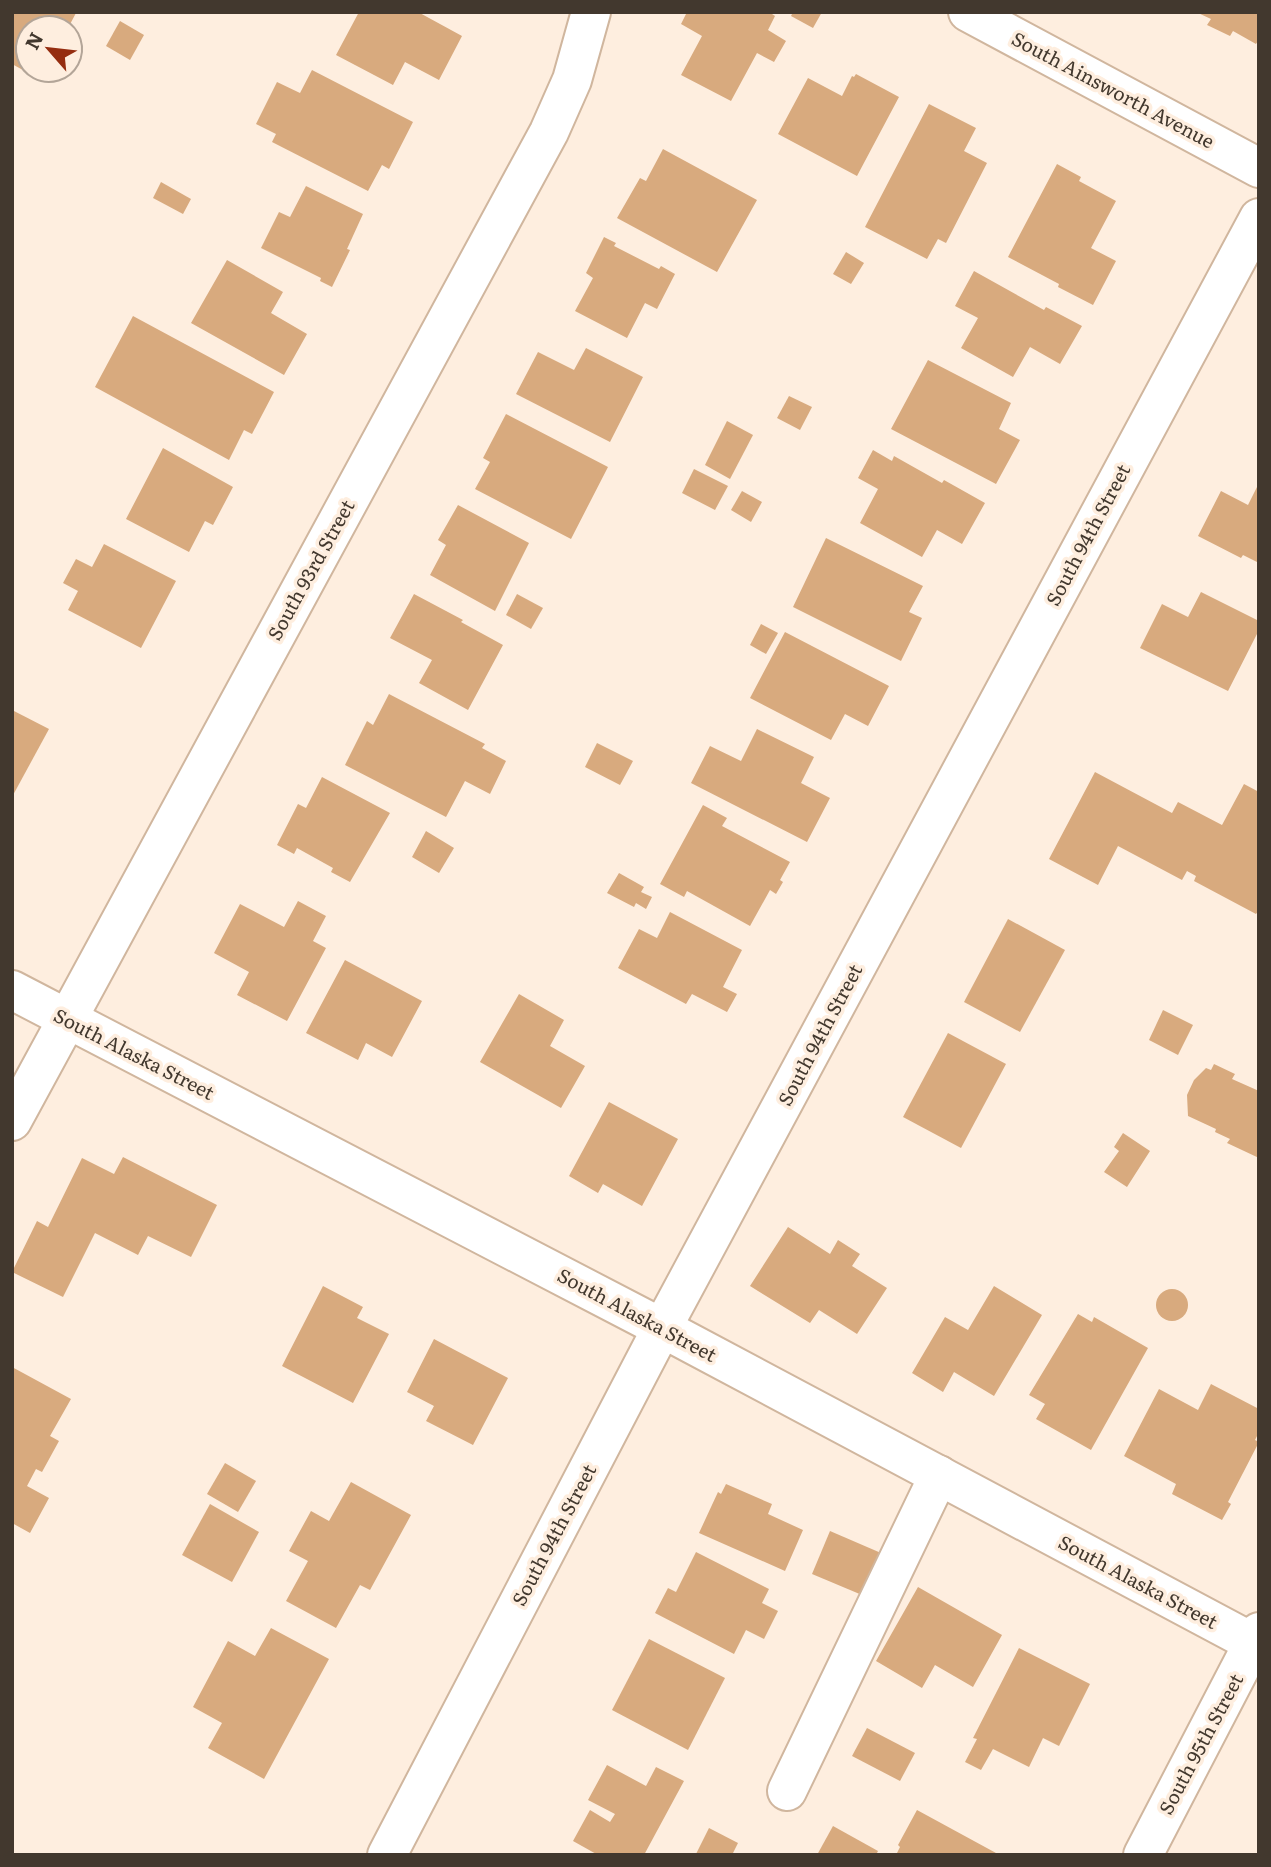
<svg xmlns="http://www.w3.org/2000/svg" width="1271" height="1867" font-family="Literata,serif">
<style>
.building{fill:#d8aa7e}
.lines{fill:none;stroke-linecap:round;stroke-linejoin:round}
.minor-casing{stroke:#d0b69e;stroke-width:42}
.minor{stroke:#fff;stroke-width:38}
.labels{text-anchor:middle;stroke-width:7;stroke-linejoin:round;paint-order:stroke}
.street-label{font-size:19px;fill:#42382e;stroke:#feeedf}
</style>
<rect width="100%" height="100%" fill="#feeedf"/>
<g class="building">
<path d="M12 12 76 13 68 28H28V70H46L41 80 12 64Z"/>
<path d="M359 12H410L414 14 418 12 462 36 439 80 405 62 393 85 336 55Z"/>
<path d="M687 12H769L775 16 768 30 786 41 774 62 757 53 731 101 681 75 702 36 681 24Z"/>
<path d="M793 12H822L813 28 791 16Z"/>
<path d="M1196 12H1259V39L1256 44 1233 31 1230 36 1207 25 1211 19Z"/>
<path d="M120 21 144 35 130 60 106 46Z"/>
<path d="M312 70 413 122 389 169 382 165 368 191 272 142 276 134 256 124 277 82 300 93Z"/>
<path d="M856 74 899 97 857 176 778 134 808 78 842 96 852 76 854 77Z"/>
<path d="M929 104 976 128 964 151 987 163 946 243 938 239 927 259 865 227Z"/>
<path d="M663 149 757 200 717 272 617 218 640 178 646 181Z"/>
<path d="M1057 164 1081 177 1079 181 1116 201 1091 248 1116 261 1093 305 1058 287 1059 284 1008 257Z"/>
<path d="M161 182 191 199 183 214 153 198Z"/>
<path d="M306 186 363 214 347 249 350 250 332 287 320 281 321 278 261 248 279 212 290 217Z"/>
<path d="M604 237 616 243 614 246 659 269 661 266 675 274 657 309 645 303 627 338 575 311 593 278 586 273Z"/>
<path d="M846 252 864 263 851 284 833 274Z"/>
<path d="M227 260 283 292 271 313 307 334 284 375 191 323Z"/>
<path d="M974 271 1044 310 1046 307 1082 326 1060 364 1030 347 1013 377 961 348 978 318 955 306Z"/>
<path d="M133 316 274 392 252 434 244 430 229 460 95 387Z"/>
<path d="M586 348 643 377 610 442 516 394 538 352 574 370Z"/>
<path d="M928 360 1011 403 999 429 1020 440 996 484 891 429Z"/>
<path d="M789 396 812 407 800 430 777 418Z"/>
<path d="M506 414 608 467 571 539 475 489 490 462 483 458Z"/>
<path d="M727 421 753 435 730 479 705 465Z"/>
<path d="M163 448 233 487 213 525 205 521 189 552 126 519Z"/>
<path d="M873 450 892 461 894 456 942 483 944 480 985 503 962 544 937 530 922 557 860 523 878 489 858 478Z"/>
<path d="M694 469 728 486 715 510 682 493Z"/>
<path d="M1259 483V563L1243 555 1241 558 1198 536 1221 491 1248 505Z"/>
<path d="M742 491 762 502 751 522 731 510Z"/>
<path d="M458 505 529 543 495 611 430 575 446 545 438 540Z"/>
<path d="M826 538 923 586 909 612 922 618 901 661 793 607Z"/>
<path d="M104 544 176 581 141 648 68 610 78 591 63 583 76 559 92 567Z"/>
<path d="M1201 592 1259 621V630L1228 691 1140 648 1162 604 1188 617Z"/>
<path d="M414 594 463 620 461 622 503 645 468 710 419 683 432 660 390 638Z"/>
<path d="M517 594 543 608 531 629 506 615Z"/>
<path d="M761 624 778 633 766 654 750 645Z"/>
<path d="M785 632 889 686 868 726 845 714 831 740 750 698Z"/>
<path d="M389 694 485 744 482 748 506 761 490 794 465 781 446 817 345 765 367 721 373 725Z"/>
<path d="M14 711 49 729 12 797V714Z"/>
<path d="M757 729 814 757 801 783 830 798 807 842 691 783 710 746 741 761Z"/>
<path d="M597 743 633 761 620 785 585 767Z"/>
<path d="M1095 772 1172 813 1178 802 1222 825 1244 784 1259 792V910L1256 914 1194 881 1196 876 1187 871 1182 880 1118 846 1098 885 1049 859Z"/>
<path d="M322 777 390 813 350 882 331 872 333 868 297 848 294 854 277 845 298 804 306 808Z"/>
<path d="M703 805 727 818 722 826 790 862 780 880 783 882 776 894 770 890 750 926 687 891 684 897 660 884Z"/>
<path d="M426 831 454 848 439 873 412 857Z"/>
<path d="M619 873 644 887 641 892 652 897 646 909 636 903 634 907 607 893Z"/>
<path d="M298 901 326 916 313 941 326 948 287 1021 237 995 249 972 214 953 240 904 284 927Z"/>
<path d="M670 912 742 950 723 987 737 994 727 1012 692 994 686 1004 618 968 639 929 657 938Z"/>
<path d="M1008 919 1065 950 1020 1032 964 1002Z"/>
<path d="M345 960 422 1001 392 1057 366 1043 358 1060 306 1033Z"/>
<path d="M519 994 564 1020 550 1046 585 1066 561 1108 480 1062Z"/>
<path d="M1163 1010 1193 1025 1178 1055 1149 1040Z"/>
<path d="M948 1033 1006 1064 961 1148 903 1117Z"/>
<path d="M1214 1064 1235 1074 1232 1079 1259 1091V1158L1227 1143 1230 1139 1215 1132 1216 1129 1188 1116 1187 1095 1194 1080 1206 1068 1211 1070Z"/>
<path d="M609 1102 678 1139 642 1206 603 1184 598 1193 569 1176Z"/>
<path d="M1123 1133 1150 1151 1127 1187 1104 1172 1119 1151 1114 1147Z"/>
<path d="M123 1157 217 1205 191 1257 148 1236 138 1255 95 1233 63 1297 12 1272 37 1221 48 1227 82 1158 114 1174Z"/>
<path d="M788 1227 830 1254 838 1240 860 1254 852 1266 887 1288 857 1334 819 1310 810 1323 750 1286Z"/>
<path d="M323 1286 363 1307 357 1318 389 1334 353 1403 282 1366Z"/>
<path d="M994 1286 1042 1315 994 1396 954 1372 943 1392 912 1373 945 1317 968 1330Z"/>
<circle cx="1172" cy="1305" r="16"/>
<path d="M1078 1314 1092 1322 1094 1317 1148 1348 1091 1450 1036 1419 1045 1404 1029 1395Z"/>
<path d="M434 1339 508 1378 473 1445 426 1421 434 1406 407 1392Z"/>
<path d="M12 1367 71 1399 50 1436 59 1441 42 1472 36 1469 27 1486 49 1498 30 1533 12 1523Z"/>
<path d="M1211 1384 1259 1409V1432L1255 1440 1259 1442 1228 1502 1231 1504 1222 1520 1172 1494 1176 1484 1124 1456 1159 1389 1198 1410Z"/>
<path d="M225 1463 256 1481 238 1512 207 1494Z"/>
<path d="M351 1482 411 1515 370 1590 360 1585 336 1628 286 1601 308 1561 289 1551 311 1511 329 1521Z"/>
<path d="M726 1484 772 1504 768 1514 803 1530 785 1571 699 1533 718 1492 721 1494Z"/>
<path d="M210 1504 259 1532 232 1582 182 1555Z"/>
<path d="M830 1531 881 1553 862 1595 812 1574Z"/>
<path d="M696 1552 769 1589 762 1603 778 1611 764 1639 746 1630 734 1654 655 1613 668 1588 676 1592Z"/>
<path d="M918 1587 1002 1635 973 1687 935 1665 922 1688 876 1661Z"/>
<path d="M271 1628 329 1659 264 1779 208 1748 222 1723 193 1707 228 1641 255 1656Z"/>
<path d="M649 1639 725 1678 688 1750 612 1710Z"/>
<path d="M1019 1648 1090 1684 1059 1746 1043 1738 1029 1767 993 1749 981 1770 965 1762 977 1739 973 1738Z"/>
<path d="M867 1728 915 1753 900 1781 852 1756Z"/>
<path d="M607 1765 646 1786 656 1767 684 1781 644 1855H598L573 1841 590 1810 610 1822 615 1814 588 1800Z"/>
<path d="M917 1810 996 1853 995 1855H896L900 1847 898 1845Z"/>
<path d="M833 1826 878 1851 876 1855H817Z"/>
<path d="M709 1828 738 1843 732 1855 696 1854Z"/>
</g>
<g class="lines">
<g class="minor-casing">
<g id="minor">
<path d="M968 12 1259 168"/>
<path d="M12 990 662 1328 1259 1646"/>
<path d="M12 1121 549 132 572 80 591 12"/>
<path d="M787 1791 939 1475"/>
<path d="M387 1855 662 1328 1259 218"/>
<path d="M1143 1855 1259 1632"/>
</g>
</g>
<use href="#minor" class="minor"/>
</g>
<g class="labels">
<g class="street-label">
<text transform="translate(1113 90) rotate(28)" y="7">South Ainsworth Avenue</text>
<text transform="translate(1088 535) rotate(-62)" y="7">South 94th Street</text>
<text transform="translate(311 570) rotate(-61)" y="7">South 93rd Street</text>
<text transform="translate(820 1035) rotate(-62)" y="7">South 94th Street</text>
<text transform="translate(134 1054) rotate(27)" y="7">South Alaska Street</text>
<text transform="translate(637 1315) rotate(28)" y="7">South Alaska Street</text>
<text transform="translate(554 1535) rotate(-62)" y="7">South 94th Street</text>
<text transform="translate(1138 1582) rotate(28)" y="7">South Alaska Street</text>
<text transform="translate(1201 1744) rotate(-62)" y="7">South 95th Street</text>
</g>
</g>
<rect width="1271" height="1867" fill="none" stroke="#42382e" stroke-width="28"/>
<g transform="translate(49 49) rotate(298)"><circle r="33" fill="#feeedf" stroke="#b3a598" stroke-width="2"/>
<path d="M0-5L12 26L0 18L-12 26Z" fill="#952d10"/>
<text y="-10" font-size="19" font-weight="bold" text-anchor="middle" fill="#42382e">N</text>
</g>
</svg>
